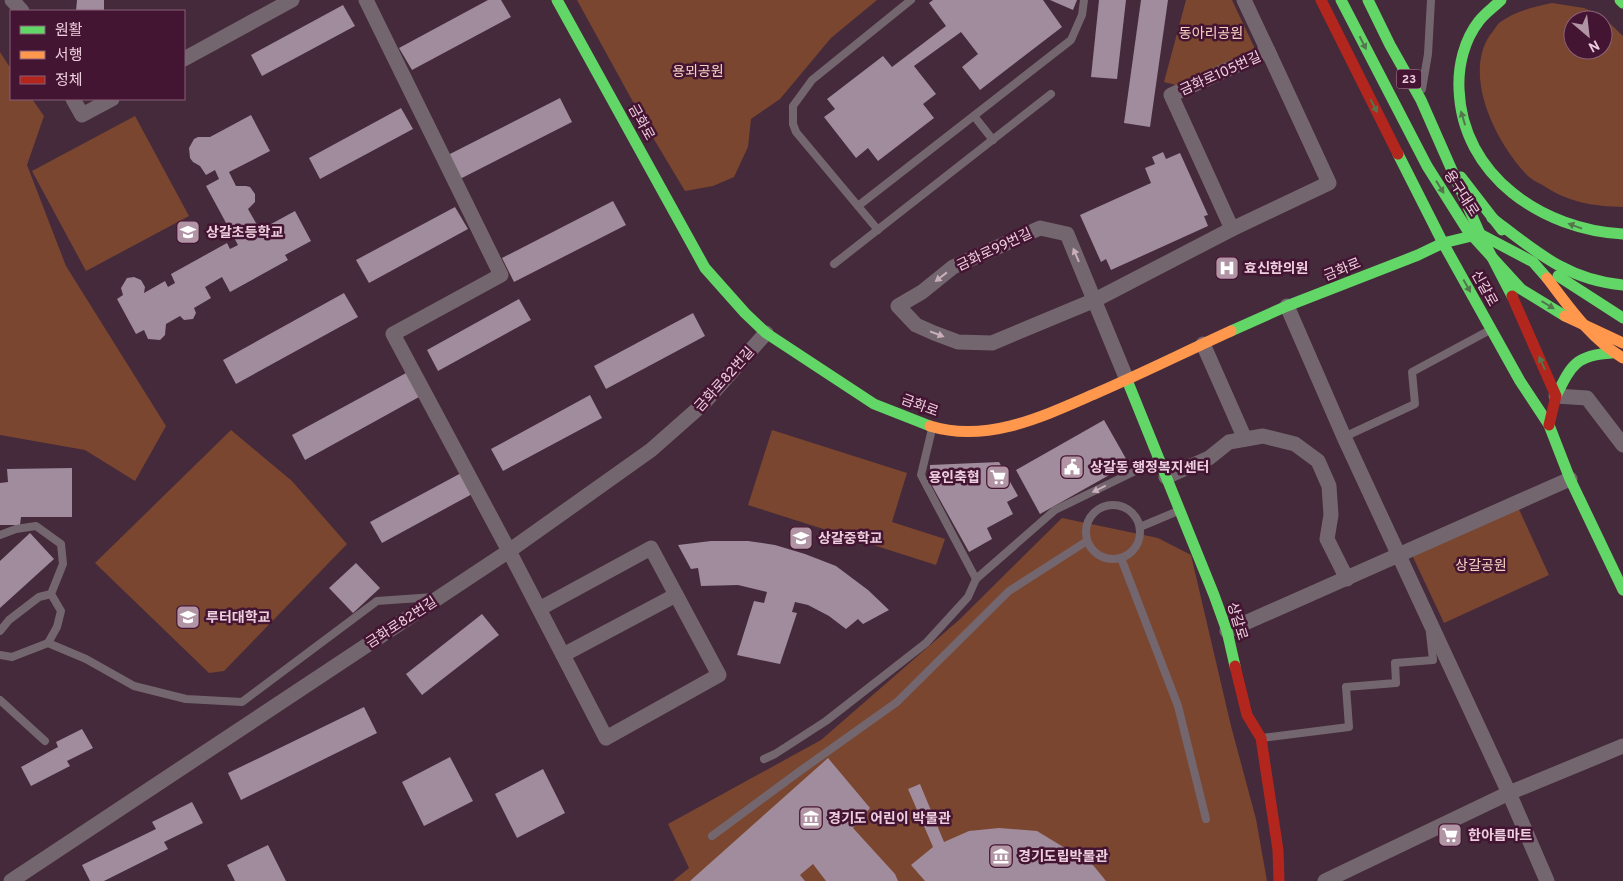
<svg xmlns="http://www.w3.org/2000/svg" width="1623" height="881" font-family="Overpass,'Noto Sans KR',sans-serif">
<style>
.green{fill:#7a4630;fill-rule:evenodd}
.building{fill:#a08c9c}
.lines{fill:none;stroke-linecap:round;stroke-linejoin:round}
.lane{stroke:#74666e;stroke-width:8}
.street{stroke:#74666e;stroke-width:15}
.fast{stroke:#63d668;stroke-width:11}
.slow{stroke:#ff974d;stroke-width:11}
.jam{stroke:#b3261e;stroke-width:11}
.fast-bridge{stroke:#63d668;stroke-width:11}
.slow-bridge{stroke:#ff974d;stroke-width:11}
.oneway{fill:#54764d}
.oneway2{fill:#c9afbc}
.labels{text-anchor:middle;stroke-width:5;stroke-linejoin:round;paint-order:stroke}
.shield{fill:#441532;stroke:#ba96aa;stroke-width:1}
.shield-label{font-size:12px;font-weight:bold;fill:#edcede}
.park-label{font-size:14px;fill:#f6d2c1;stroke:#441532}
.street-label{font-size:14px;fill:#edcede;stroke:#441532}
.poi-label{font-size:14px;font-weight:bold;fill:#edcede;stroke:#441532;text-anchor:start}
</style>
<rect width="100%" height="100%" fill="#442a3a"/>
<g class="green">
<path d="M577 0H877L831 38 780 99 751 119 748 147 734 177 713 186 685 191 649 131Z"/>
<path d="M1186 0H1232L1256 51 1176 85 1164 82Z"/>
<path d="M1552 3 1584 8 1601 15 1623 36V207C1593 206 1570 203 1544 186 1539 183 1532 180 1528 176 1497 145 1462 76 1490 35 1493 32 1496 26 1499 23 1515 11 1533 7 1552 3ZM1573 20H1603V50H1573Z"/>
<path d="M0 52 11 69V99H32L44 116 27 165 66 266 166 426 135 481 85 450 0 435Z"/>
<path d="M135 116 189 216 86 271 32 171Z"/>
<path d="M231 430 292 481 347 544 224 671 209 673 95 563Z"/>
<path d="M772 430 907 473 892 522 945 539 936 565 748 505Z"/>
<path d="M1518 507 1549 575 1444 623 1412 555Z"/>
<path d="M1062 518 1158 538 1191 555 1231 726 1256 819 1267 881H673L689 868 668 824 821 740 959 620Z"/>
</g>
<g class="building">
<path d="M77 0H104V11H76Z"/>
<path d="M488 0H501L511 17 412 70 399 48Z"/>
<path d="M933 0H1043L1062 27 980 90 962 67 978 54 961 32 914 66 936 94 923 104 934 118 878 161 868 148 856 158 824 117 835 109 827 99 883 56 892 67 946 26 929 3Z"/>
<path d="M1050 0H1077L1073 10Z"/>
<path d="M1099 0H1126L1117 79 1091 77Z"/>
<path d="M1141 0H1168L1150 127 1124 123Z"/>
<path d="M343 5 355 26 262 76 251 55Z"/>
<path d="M560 98 572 122 460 179 448 155Z"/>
<path d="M401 108 413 129 320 179 309 158Z"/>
<path d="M251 115 270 151 229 172 236 186H246L250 187 255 194V202L248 209 260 230 295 211 311 241 285 255 288 260 230 292 222 277 205 287 211 298 194 308 196 313 193 319 184 320 180 316 166 324 165 335 160 340 148 339 144 330 136 334 117 299 123 295 121 288 127 278 134 277 141 280 145 287 144 293 165 281 168 287 175 283 171 274 227 243 230 249 238 245 206 186 219 179 215 170 206 175 200 166 193 162 190 158 189 148 194 139 198 137H210Z"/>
<path d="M1163 152 1166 159 1180 153 1208 215 1204 216 1208 226 1111 270 1106 259 1101 262 1080 215 1151 183 1145 168 1155 164 1152 157Z"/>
<path d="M613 201 626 225 514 282 502 258Z"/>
<path d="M455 207 468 229 369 283 356 260Z"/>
<path d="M344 293 358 317 236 384 223 360Z"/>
<path d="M519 299 531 320 438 371 427 350Z"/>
<path d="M693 313 705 336 606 389 594 366Z"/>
<path d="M406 373 419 397 305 460 292 435Z"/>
<path d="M590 395 602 418 503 471 491 449Z"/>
<path d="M1104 420 1129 464 1040 514 1016 470Z"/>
<path d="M999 462 1018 496 1007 502 1013 514 987 528 992 539 969 552 930 482V465Z"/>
<path d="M72 468V517H21L20 525H0V483L8 482 7 469Z"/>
<path d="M463 472 474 493 382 543 370 522Z"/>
<path d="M30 533 54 559 0 608V561Z"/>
<path d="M711 541H748L775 545 805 554 836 566 868 590 889 610 863 624 858 619 846 629 829 616 808 605 795 602 792 612 797 613 780 664 737 655 754 601 764 603 767 592 738 585 701 586 698 568 691 569 678 545Z"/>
<path d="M356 563 380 588 353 613 329 588Z"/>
<path d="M482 614 499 635 422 695 406 674Z"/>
<path d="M364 707 377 733 241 800 228 773Z"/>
<path d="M82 729 93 748 67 761 70 766 31 786 21 767 58 747 56 742Z"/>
<path d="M450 757 473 801 424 826 402 782Z"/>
<path d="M828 758 870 808 853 828 895 874 898 881H826L813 864 800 875 805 881H690Z"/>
<path d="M543 769 565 813 517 838 495 794Z"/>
<path d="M920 784 944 842 969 831 999 828 1037 831 1093 865 1106 881H925L911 865 933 847 908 789Z"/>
<path d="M192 802 203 823 164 842 168 849 104 881H90L82 865 156 829 152 822Z"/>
<path d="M268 845 286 881H235L227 865Z"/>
</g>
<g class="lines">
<g class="lane">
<path d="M1422 89 1428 54 1431 0"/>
<path d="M974 116 993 140"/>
<path d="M858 206 1071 40 1082 15 1084 0"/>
<path d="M878 230 796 132 793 124V106L812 80 911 0"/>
<path d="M834 264 1051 94"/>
<path d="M932 429 921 475 976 579"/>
<path d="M1344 437 1415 404 1412 372 1490 330"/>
<circle cx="1113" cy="532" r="27"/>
<path d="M1140 527 1178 511"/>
<path d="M0 535 16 529 36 526 61 544 63 564 51 594 61 611 57 627 48 643 86 659 134 686 186 699 242 702 377 601 434 597"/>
<path d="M1121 558 1178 706 1206 819"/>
<path d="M0 631 9 620 39 597 51 594"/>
<path d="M0 655 12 657 48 643"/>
<path d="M0 700 45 741"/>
<path d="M1262 738 1349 727 1346 687 1396 683 1395 663 1433 660 1430 633"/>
<path d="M764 759 775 754 826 721 926 643 968 597 976 579 1055 510 1158 460"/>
<path d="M712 836 800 771 897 702 1009 591 1087 541"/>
</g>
<g class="street">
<path d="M12 0 22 11"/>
<path d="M366 0 501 275 393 334 509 551 606 738 719 675 651 548 539 609"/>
<path d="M184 59 292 0"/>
<path d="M73 99 82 115 112 99"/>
<path d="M1232 229 1171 95 1268 51 1244 0"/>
<path d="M1287 306 1344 437 1509 793 1325 881"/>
<path d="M1203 344 1245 439"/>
<path d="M1127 380 1067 234 1040 228 953 267 922 292 898 306 916 325 934 333 958 342 992 343 1095 300 1232 229 1329 183 1268 51"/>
<path d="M1556 396 1587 398 1623 445"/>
<path d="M1166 477 1209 458 1229 442 1263 436 1295 444 1318 461 1329 486 1331 515 1327 539 1347 579"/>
<path d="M1227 631 1570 479"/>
<path d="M563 655 676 595"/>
<path d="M11 881 509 551 651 450 702 405 766 333"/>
<path d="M1547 881 1509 793 1623 746"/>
</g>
<g class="fast">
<path d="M557 0 705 268 745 313 766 333 874 404 930 426"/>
<path d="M1368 0 1390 45 1421 100 1480 234 1512 296"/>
<path d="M1501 0C1494 7 1485 13 1479 21 1464 40 1458 66 1459 89 1462 176 1543 230 1623 234"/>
<path d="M1620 0 1623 3"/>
<path d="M1398 154 1443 243 1520 381 1549 425 1570 479 1623 590"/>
<path d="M1461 177 1502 230"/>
<path d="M1492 218C1535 251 1567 280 1623 285"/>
<path d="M1558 276 1623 318"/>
<path d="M1231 331 1287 306 1418 255 1443 243 1480 234 1533 262 1547 278"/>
<path d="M1127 380 1214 595 1227 631 1235 666"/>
<path d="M1556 396C1571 366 1575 355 1612 353"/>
</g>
<g class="slow">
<path d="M1547 278C1570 308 1590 338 1623 358"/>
<path d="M930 426C988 444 1046 415 1099 392 1143 373 1187 351 1231 331"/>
</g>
<g class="jam">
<path d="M1321 0 1398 154"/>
<path d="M1512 296 1556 396 1549 425"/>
<path d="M1235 666 1247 715 1261 738 1278 850 1279 881"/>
</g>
<path class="fast-bridge" d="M1341 0 1427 166 1468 231 1521 289 1565 316"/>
<path class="slow-bridge" d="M1565 316 1623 343"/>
</g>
<defs><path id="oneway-solid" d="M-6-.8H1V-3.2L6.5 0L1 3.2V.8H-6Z" transform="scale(1.25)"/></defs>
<g class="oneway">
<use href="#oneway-solid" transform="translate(1363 43) rotate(63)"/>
<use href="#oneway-solid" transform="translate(1374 106) rotate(63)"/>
<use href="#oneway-solid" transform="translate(1463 118) rotate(-107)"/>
<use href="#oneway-solid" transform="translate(1440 187) rotate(58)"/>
<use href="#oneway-solid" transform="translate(1575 226) rotate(-160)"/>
<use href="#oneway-solid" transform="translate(1467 286) rotate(61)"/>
<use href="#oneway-solid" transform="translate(1548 305) rotate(31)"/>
<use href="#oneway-solid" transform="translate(1542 363) rotate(-114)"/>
</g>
<g class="oneway2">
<use href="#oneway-solid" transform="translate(1076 255) rotate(-113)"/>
<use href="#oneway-solid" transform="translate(941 277) rotate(142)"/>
<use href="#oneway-solid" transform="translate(937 334) rotate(21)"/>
<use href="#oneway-solid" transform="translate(1099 489) rotate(154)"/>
</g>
<defs>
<g id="school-square" transform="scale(1.25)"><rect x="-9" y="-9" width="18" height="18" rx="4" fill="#b295a5" stroke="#441532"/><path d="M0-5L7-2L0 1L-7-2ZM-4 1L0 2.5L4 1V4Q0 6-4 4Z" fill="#fff"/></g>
<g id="hospital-square" transform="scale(1.25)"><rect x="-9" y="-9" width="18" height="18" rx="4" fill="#b295a5" stroke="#441532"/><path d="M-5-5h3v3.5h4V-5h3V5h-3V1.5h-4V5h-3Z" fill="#fff"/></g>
<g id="civic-square" transform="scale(1.25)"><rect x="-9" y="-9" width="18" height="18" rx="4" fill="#b295a5" stroke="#441532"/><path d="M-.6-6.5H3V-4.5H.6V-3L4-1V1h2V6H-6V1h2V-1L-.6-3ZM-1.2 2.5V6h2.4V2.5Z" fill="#fff"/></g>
<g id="supermarket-square" transform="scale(1.25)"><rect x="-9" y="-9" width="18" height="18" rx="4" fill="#b295a5" stroke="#441532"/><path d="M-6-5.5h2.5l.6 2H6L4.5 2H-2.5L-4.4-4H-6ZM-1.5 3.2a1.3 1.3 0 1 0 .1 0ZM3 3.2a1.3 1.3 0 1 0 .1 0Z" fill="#fff"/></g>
<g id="university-square" transform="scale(1.25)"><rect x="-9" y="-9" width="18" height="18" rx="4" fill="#b295a5" stroke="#441532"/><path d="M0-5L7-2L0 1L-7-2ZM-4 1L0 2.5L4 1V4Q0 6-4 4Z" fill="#fff"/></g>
<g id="museum-square" transform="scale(1.25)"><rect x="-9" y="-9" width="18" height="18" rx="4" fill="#b295a5" stroke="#441532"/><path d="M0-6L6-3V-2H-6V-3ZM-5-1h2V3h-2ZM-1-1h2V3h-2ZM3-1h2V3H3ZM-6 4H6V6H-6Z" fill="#fff"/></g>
</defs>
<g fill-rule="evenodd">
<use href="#school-square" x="188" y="232"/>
<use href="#hospital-square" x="1227" y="268"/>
<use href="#civic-square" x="1072" y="467"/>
<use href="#supermarket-square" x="998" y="477"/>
<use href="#school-square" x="801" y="538"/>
<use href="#university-square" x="188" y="617"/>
<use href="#museum-square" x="811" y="818"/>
<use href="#supermarket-square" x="1450" y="835"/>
<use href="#museum-square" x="1001" y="856"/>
</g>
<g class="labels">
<rect class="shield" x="1396.5" y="69.5" width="25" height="19" rx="4"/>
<g class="shield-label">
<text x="1409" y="83">23</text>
</g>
<g class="park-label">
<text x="1211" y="38">동아리공원</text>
<text x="698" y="76">용뫼공원</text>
<text x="1481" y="570">상갈공원</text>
</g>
<g class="street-label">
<text transform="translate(1220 73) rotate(-24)" y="5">금화로105번길</text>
<text transform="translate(642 122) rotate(61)" y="5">금화로</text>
<text transform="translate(1462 193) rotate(57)" y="5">용구대로</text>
<text transform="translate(994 249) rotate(-25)" y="5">금화로99번길</text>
<text transform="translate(1342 269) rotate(-22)" y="5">금화로</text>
<text transform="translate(1485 288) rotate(61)" y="5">신갈로</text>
<text transform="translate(724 379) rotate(-48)" y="5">금화로82번길</text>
<text transform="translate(920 405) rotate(20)" y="5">금화로</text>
<text transform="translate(1238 621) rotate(73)" y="5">상갈로</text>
<text transform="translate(401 622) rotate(-33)" y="5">금화로82번길</text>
</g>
<g class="poi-label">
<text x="206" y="237">상갈초등학교</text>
<text x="1244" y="273">효신한의원</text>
<text x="1090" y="472">상갈동 행정복지센터</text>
<text x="980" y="482" text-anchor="end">용인축협</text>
<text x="818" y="543">상갈중학교</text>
<text x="206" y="622">루터대학교</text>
<text x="828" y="823">경기도 어린이 박물관</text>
<text x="1468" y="840">한아름마트</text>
<text x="1018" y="861">경기도립박물관</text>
</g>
</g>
<rect x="10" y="10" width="175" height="90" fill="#441532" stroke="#885f77"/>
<rect x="20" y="26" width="25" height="8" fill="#63d668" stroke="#885f77"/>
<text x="55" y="35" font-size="15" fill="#edcede">원활</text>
<rect x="20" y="51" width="25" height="8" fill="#ff974d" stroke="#885f77"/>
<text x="55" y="60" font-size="15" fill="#edcede">서행</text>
<rect x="20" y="76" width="25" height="8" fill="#b3261e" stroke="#885f77"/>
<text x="55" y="85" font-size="15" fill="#edcede">정체</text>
<g transform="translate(1588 35) rotate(152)"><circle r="24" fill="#441532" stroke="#885f77"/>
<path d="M0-4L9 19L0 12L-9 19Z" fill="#b295a5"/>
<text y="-8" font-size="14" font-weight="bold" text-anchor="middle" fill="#edcede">N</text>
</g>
</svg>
